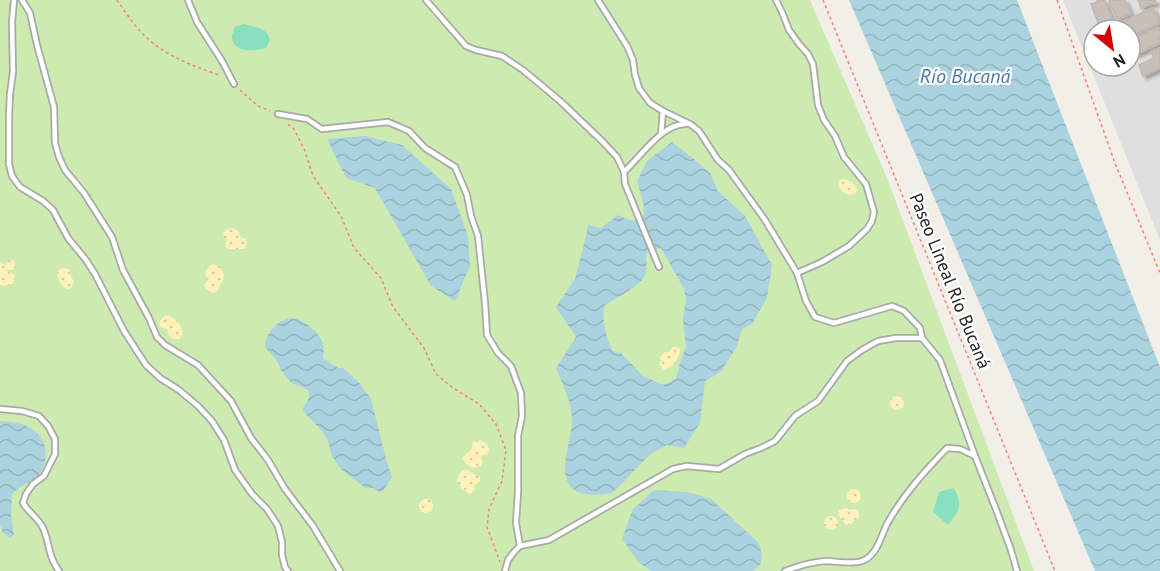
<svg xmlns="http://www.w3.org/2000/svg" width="1160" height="571" font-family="'PT Sans',sans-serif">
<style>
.residential{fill:#e0dfdf;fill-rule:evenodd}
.grass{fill:#cdebb0}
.sand{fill:url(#sand-dots)}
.pitch{fill:#88e0be}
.water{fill:url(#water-waves);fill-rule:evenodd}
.building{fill:#c7bfb8;stroke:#c4b6ab;stroke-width:1.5;filter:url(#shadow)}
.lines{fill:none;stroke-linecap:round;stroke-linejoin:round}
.lane-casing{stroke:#a9a9a9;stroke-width:8}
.path{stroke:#fa8072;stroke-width:1.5;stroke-dasharray:3 3;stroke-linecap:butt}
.lane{stroke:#fff;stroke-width:4.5}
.labels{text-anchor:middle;stroke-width:4.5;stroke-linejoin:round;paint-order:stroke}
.street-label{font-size:18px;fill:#222;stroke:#fff}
.water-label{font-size:20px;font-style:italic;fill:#4a7aab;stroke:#fff}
</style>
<defs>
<pattern id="sand-dots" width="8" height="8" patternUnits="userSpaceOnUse" patternTransform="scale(1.5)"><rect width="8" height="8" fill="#fff1ba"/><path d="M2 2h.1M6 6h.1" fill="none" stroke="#dacea0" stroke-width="1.8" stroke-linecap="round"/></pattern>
<pattern id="water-waves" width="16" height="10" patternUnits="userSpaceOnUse" patternTransform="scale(1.5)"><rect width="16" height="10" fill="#aad3df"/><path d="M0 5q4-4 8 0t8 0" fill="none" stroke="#92b5bf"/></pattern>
<filter id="shadow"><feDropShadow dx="3.5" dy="3.5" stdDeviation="1.5" flood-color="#0004"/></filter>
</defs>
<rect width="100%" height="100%" fill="#f2efe9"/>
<path class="residential" d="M1063 0H1160V240ZM1094 30H1130V66H1094Z"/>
<path class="grass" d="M0 0H810L887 178 1034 571H0Z"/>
<g class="sand">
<path d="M843 179C850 179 855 184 857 190L854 194C846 197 836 189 840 180Z"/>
<path d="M232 228 238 231 240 237 246 239 247 244 244 249H229L225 247 227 239 224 238 223 234 226 230Z"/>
<path d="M9 260H12L15 262V268L11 270H7L5 267C4 273 12 272 15 275V280L12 284 3 286 0 284V262L5 265Z"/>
<path d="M213 264 220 267 224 275 223 281 220 284 218 291 214 293 206 290 204 285 208 279 205 274C206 269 209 266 213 264Z"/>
<path d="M62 268 69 269 71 277 74 281 72 287 68 290C62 287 56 278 57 271Z"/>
<path d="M166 315C175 317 182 325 183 334L179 339H172L169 335 167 329 160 327C158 321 162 318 166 315Z"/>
<path d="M673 347H677L680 349C680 357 672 369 664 370L659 364 661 361 660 357 665 352H669Z"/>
<circle cx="897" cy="403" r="7"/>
<path d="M479 440 486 443 489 449 488 454 481 456 483 460 481 466 474 468 466 464 462 458 471 450 473 442Z"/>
<path d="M465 470H467L480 477V481L474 485 475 490 470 494 462 489 457 481 459 473Z"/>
<circle cx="854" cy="496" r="7"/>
<circle cx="426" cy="506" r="7"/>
<path d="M846 508 849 510 856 509 859 512V517L849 525H846L837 513 839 510Z"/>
<circle cx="831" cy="523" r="7"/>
</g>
<g class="pitch">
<path d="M243 24C255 27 267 27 270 40L266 48C255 51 233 54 232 37 232 33 234 30 235 27Z"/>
<path d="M954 488C963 506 960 510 948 525L933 512 939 492Z"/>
</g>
<g class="water">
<path d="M849 0H1017L1160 367V571H1095Z"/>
<path d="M365 136 402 145 451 189 468 236 470 266 455 301 431 286 375 188 346 178 327 139Z"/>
<path d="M672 142 694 159 710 173 718 191 745 216 772 265 767 298 752 324 742 329 737 346 721 372 705 381 700 423 684 448 667 445C660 449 653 452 647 457 640 464 618 490 611 493 605 495 590 495 584 494 551 487 571 444 572 421 572 403 563 385 556 368L576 337 556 307 575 279 586 236 588 225 601 228 618 215C656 234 643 202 637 181L647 161ZM661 248 684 289 686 299 683 318 686 348 681 359 676 379 663 385 643 376 621 353 613 351C606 339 601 318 605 305 616 298 637 288 644 277 648 270 646 260 646 253Z"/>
<path d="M292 318C304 320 318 331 323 343 325 347 323 354 323 358L338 368H343L357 380 371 399 386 459 392 477 383 491 379 492 374 488H365L340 468 332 456 328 441 323 432 302 410C306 401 311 401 308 390L292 383 287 378 281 370 277 361 265 347C266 332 277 320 292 318Z"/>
<path d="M0 421C12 422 26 423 36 432 50 444 48 466 36 478 31 483 24 484 19 488 17 489 15 492 12 494L11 517 14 535 10 538 3 533 0 525Z"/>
<path d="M654 490 687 492 711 499 759 543 762 556 761 564 753 571H652L639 563 622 539 633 509Z"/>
</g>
<g class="building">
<path d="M1097 0H1105L1113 22 1100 27 1091 4 1098 2Z"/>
<path d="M1109 0H1125L1131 14 1117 19Z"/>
<path d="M1138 0H1155L1156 2 1141 8Z"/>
<path d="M1153 8 1160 23 1130 37V30H1125L1122 22Z"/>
<path d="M1158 27 1160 32V37L1158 38 1160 43 1136 54 1130 40Z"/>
<path d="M1160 48V68L1143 76 1139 65 1154 58 1151 52Z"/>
</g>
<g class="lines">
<g class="lane-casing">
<g id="lane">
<path d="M14 0 12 22 13 72 10 94 9 116V164L12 176 20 187 43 201 53 210 68 238 86 260 95 274 124 331 146 365 160 378 179 390 198 406 212 421 224 440 235 470 252 494 267 509 278 526 282 542V555L285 567 288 571"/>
<path d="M22 0 30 13 37 45 54 107 55 143 59 157 65 170 84 193 112 237 123 270 149 318 157 337 165 345 198 365 231 401 251 438 268 460 285 489 313 526 340 571"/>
<path d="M188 0 197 22 222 61 234 84"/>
<path d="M426 0 466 46 476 50 502 56 523 70 559 100 603 142 617 157 624 172"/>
<path d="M776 0 782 12 789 30 799 44 808 54 813 64 818 105 824 120 835 136 844 157 866 184 874 212 872 221 867 229 849 246 822 262 797 273"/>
<path d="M278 114 307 119 322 129 388 122 409 131 425 148 455 167 467 195 471 216 478 236 485 303 487 335 498 353 511 366 521 393 522 416 518 436V492L516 523 520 546"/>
<path d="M661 134 663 111"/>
<path d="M659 267 625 184 624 172C640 157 663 123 686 124"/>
<path d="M922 338 940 360 975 456 997 512 1011 550 1017 571"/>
<path d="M0 409 22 411 39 416 48 426 55 439V454L44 476 33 484 26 494 23 503C28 512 37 517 42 526 50 541 47 555 59 571"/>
<path d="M505 571 508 560 514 552 520 546 549 540 673 469 687 466 719 469 745 454 761 448 775 441 795 416 818 401 847 361 862 350 878 341 896 338H922L920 328 904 311 892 306 834 323 815 317 806 301 797 273 765 220 729 170 718 160 699 131 690 124 663 111 650 103 639 88 635 75 633 60 627 46 598 0"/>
<path d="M785 571C798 566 812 562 825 561 837 561 851 565 862 561 877 556 881 536 887 524 903 495 924 472 947 448L960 449 975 456"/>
</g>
</g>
<g class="path">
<path d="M117 0C126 13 135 27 147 38 168 57 193 66 219 75"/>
<path d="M823 0 1055 571"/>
<path d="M1057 0 1115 163 1160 273"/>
<path d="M240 90 258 106 270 111"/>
<path d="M288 124 294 129 305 151 313 176 341 216 354 248 381 278 393 307 424 348 436 374 453 388 479 404 496 424 506 450 502 481 489 509 487 527 500 562"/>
</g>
<use href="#lane" class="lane"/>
</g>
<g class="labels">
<g class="street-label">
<text transform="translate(950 281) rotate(68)" y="6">Paseo Lineal Río Bucaná</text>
</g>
<g class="water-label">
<text x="965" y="83">Río Bucaná</text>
</g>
</g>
<g transform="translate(1112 48) rotate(150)"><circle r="28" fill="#ffffff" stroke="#a7a7a7" stroke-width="1.5"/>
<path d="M0-4.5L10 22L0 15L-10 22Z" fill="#d40000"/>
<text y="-9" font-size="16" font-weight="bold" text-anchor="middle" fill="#222222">N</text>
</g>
</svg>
